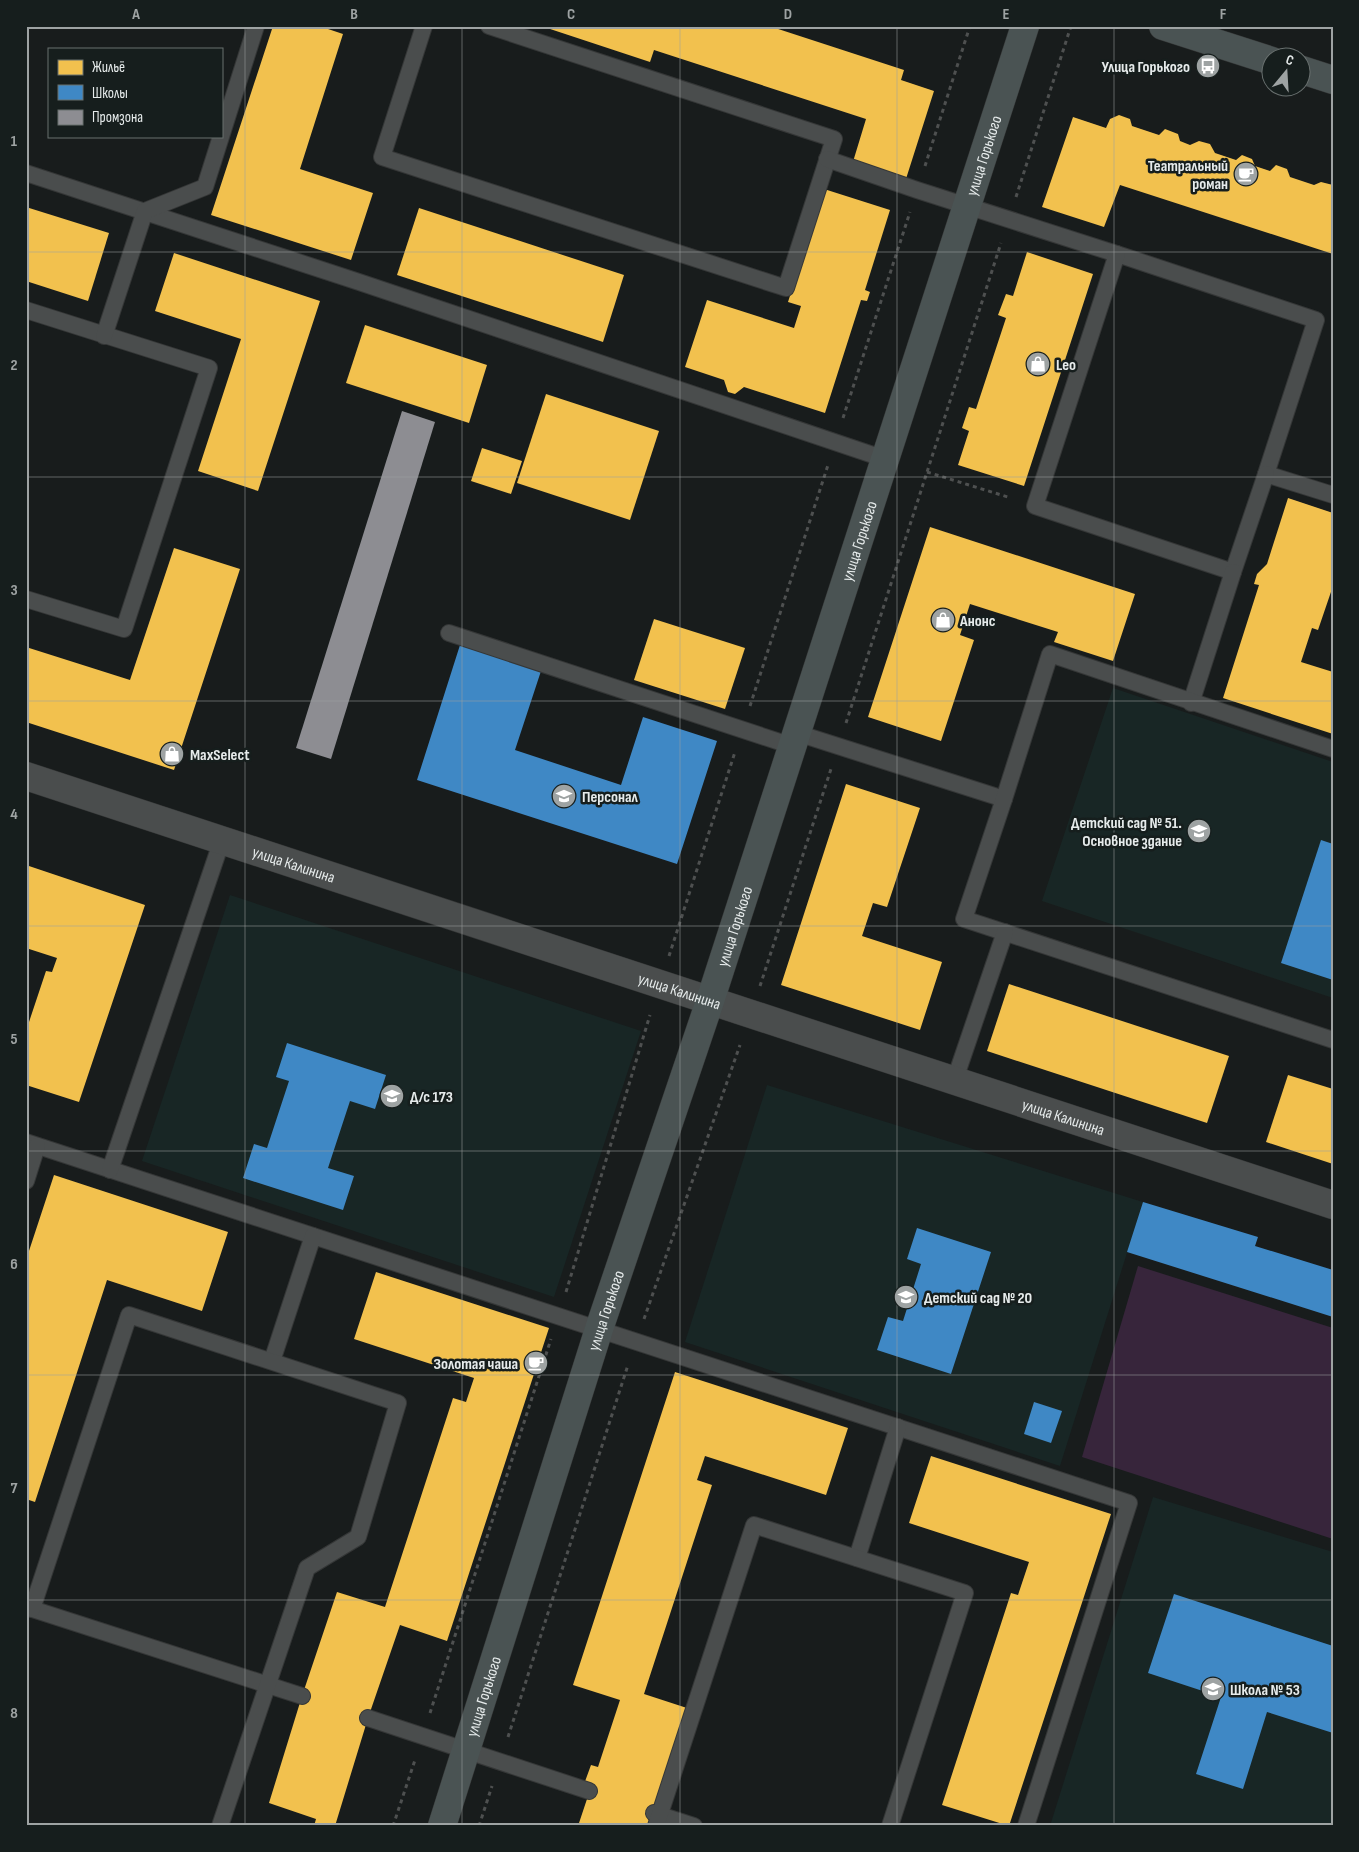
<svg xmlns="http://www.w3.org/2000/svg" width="1359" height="1852" font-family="'Sofia Sans Condensed',sans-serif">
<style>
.built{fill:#182625}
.green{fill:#37253b}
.homes{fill:#f2c14e}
.schools{fill:#3f88c5}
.industry{fill:#8d8d92}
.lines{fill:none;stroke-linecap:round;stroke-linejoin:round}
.lane-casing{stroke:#353737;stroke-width:18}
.street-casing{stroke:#353737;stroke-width:29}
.secondary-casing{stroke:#353737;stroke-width:29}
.path{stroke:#4e5050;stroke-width:3;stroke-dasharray:4 4;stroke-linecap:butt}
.lane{stroke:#4a4d4d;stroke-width:16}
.street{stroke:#4a4d4d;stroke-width:28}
.secondary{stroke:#4a5353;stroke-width:28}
.grid{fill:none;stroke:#9ea3a3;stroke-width:1;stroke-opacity:0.55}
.labels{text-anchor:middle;stroke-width:5;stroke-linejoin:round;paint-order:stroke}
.poi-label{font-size:16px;font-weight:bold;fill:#e6ebeb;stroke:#161e1d;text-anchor:start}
.street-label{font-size:16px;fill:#e6ebeb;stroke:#161e1d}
.neatline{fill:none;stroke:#9ea3a3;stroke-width:2}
.grid-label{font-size:16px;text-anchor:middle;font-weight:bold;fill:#9ea3a3}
</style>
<rect width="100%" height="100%" fill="#181c1c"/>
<g class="built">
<path d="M1113 688 1333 762V998L1042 901Z"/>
<path d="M230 895 641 1031 554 1297 142 1161Z"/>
<path d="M767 1085 1143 1202 1060 1466 685 1342Z"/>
<path d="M1153 1497 1333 1552V1826H1050Z"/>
</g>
<path class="green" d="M1138 1266 1333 1328V1539L1082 1457Z"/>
<g class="homes">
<path d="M273 26H319L343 34 300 169 373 193 351 260 211 215Z"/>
<path d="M541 26H769L904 70 901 80 934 91 905 182 852 165 866 119 654 50 650 62Z"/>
<path d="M1119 115 1130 119 1132 126 1159 135 1165 129 1178 134 1180 141 1190 145 1199 141 1210 144 1215 153 1236 160 1242 155 1252 159 1255 166 1270 171 1276 165 1287 169 1290 177 1314 185 1321 182 1333 185V254L1120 185 1104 227 1042 207 1073 117 1106 128 1110 119Z"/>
<path d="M824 189 890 210 865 290 870 292 867 301 861 300 825 413 744 387 735 394 728 392 724 380 685 367 707 300 794 328 801 306 788 302Z"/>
<path d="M26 207 109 233 88 301 26 281Z"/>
<path d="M419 208 624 275 603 342 397 275Z"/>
<path d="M1027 252 1093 274 1024 486 958 465 969 431 962 428 969 407 976 409 1006 318 998 315 1006 294 1013 296Z"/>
<path d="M174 253 320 301 258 491 198 471 241 339 155 311Z"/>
<path d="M365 325 487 365 469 423 346 383Z"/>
<path d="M546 394 659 431 630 520 517 483Z"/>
<path d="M482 448 522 461 511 494 471 481Z"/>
<path d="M1288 498 1333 513V586L1318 630 1312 628 1301 662 1333 672V734L1223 698 1259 585 1254 584 1257 574 1267 564Z"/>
<path d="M930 527 1135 594 1113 661 1054 642 1058 632 970 604 960 635 974 640 941 741 868 717Z"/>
<path d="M174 548 240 569 174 770 26 722V647L130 680Z"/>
<path d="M654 619 745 648 725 709 634 680Z"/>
<path d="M846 784 920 808 887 907 873 903 862 936 942 962 920 1030 781 985Z"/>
<path d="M26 865 145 905 79 1102 26 1085V1031L46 971 52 972 57 958 26 948Z"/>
<path d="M1009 984 1229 1056 1207 1123 987 1051Z"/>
<path d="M1288 1075 1333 1089V1164L1266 1142Z"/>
<path d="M54 1175 228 1232 202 1311 107 1280 35 1502 26 1499V1260Z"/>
<path d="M376 1272 549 1328 447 1641 400 1625 368 1718 335 1826H314L316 1819 269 1803 302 1696 337 1592 385 1607 453 1398 466 1402 474 1378 354 1339Z"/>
<path d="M675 1372 848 1428 826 1495 705 1456 697 1480 712 1485 644 1694 690 1709 650 1826H578L590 1790 583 1787 591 1765 598 1767 620 1700 573 1685Z"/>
<path d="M931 1456 1111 1514 1009 1826 942 1805 1011 1593 1018 1595 1029 1562 909 1523Z"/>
</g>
<g class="schools">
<path d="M460 645 541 671 515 750 621 785 643 717 717 741 677 864 417 780Z"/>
<path d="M1321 840 1333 844V980L1281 963Z"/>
<path d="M287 1043 386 1075 375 1109 350 1101 328 1168 354 1176 343 1210 243 1178 254 1144 267 1148 289 1081 276 1077Z"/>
<path d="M1143 1202 1258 1237 1255 1246 1333 1270V1317L1127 1252Z"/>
<path d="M917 1228 991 1252 951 1374 877 1350 888 1317 903 1321 921 1264 907 1259Z"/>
<path d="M1034 1402 1062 1411 1051 1443 1024 1434Z"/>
<path d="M1174 1594 1333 1646V1733L1267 1712 1243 1789 1196 1774 1221 1697 1148 1673Z"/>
</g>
<path class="industry" d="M402 411 435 422 331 759 296 748Z"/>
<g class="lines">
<g class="lane-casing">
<g id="lane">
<path d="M424 26 382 157 786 288 834 139 489 26"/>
<path d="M827 159 917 190 1117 254 1316 320 1266 474 1333 495"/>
<path d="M26 173 359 282 885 459"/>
<path d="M1117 254 1035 506 1233 572 1266 474"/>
<path d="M26 310 209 368 124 629 26 599"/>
<path d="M104 336 145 211 205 187 256 26"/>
<path d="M449 633 792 746"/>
<path d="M1191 703 1233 572"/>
<path d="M797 733 1004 799"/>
<path d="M1333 749 1050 654 1004 799 964 919 1333 1040"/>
<path d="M954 1082 1005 932"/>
<path d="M26 1142 1129 1503 1026 1826"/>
<path d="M110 1170 222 840"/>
<path d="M26 1181 37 1146"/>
<path d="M272 1361 313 1236"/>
<path d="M857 1558 898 1427"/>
<path d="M26 1607 302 1696"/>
<path d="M32 1609 129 1315 398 1403 358 1537 307 1568 220 1826"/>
<path d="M368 1718 589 1791"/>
<path d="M654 1813 694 1826"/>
<path d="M656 1826 754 1525 965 1593 890 1826"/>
</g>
</g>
<g class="street-casing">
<g id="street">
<path id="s1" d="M26 776 1333 1205"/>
</g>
</g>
<g class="secondary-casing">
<g id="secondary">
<path d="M1163 26 1272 61"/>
<path d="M1302 70 1333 80"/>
<path id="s2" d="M442 1826 599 1329 710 1001 1025 26"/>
</g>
</g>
<g class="path">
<path d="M925 166 970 26"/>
<path d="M1016 197 1071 26"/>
<path d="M843 418 910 212"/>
<path d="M927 472 1011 498"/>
<path d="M750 706 828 465"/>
<path d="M846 723 1001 243"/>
<path d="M669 956 735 752"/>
<path d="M760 986 831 769"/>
<path d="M566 1292 650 1015"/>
<path d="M644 1319 740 1045"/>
<path d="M430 1713 551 1339"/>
<path d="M508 1737 628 1365"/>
<path d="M393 1826 415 1760"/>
<path d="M479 1826 492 1786"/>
</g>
<use href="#lane" class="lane"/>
<use href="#street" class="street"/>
<use href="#secondary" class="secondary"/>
</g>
<path class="grid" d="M245 26V1826M462 26V1826M680 26V1826M897 26V1826M1114 26V1826M26 252H1333M26 477H1333M26 701H1333M26 926H1333M26 1151H1333M26 1375H1333M26 1600H1333"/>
<defs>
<g id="bus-disc" transform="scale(1.25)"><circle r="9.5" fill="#9ea3a3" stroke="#161e1d"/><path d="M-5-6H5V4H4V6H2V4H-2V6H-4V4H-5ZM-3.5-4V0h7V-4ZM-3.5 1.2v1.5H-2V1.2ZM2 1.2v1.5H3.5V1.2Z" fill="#fff"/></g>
<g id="cafe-disc" transform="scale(1.25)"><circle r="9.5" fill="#9ea3a3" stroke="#161e1d"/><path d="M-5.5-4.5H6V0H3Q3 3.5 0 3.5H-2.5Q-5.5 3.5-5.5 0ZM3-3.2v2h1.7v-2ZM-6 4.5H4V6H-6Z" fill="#fff"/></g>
<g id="shop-disc" transform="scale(1.25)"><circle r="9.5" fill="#9ea3a3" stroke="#161e1d"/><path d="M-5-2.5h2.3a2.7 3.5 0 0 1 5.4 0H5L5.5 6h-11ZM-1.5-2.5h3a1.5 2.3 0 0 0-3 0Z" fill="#fff"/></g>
<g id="university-disc" transform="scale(1.25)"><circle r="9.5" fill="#9ea3a3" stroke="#161e1d"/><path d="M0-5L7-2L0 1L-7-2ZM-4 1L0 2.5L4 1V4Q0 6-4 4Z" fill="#fff"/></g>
<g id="school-disc" transform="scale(1.25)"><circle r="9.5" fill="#9ea3a3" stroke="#161e1d"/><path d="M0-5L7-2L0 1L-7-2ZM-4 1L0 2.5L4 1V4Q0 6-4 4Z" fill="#fff"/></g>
</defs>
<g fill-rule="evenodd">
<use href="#bus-disc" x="1208" y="66"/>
<use href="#cafe-disc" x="1246" y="174"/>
<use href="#shop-disc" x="1038" y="364"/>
<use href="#shop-disc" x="943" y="620"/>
<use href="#shop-disc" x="172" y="754"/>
<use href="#university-disc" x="564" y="796"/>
<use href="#school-disc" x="1199" y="831"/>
<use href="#school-disc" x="392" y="1096"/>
<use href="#school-disc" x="906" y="1297"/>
<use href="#cafe-disc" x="536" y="1363"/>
<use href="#school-disc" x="1213" y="1689"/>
</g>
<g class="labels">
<g class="poi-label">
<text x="1190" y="72" text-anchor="end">Улица Горького</text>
<text x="1228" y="171" text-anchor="end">Театральный<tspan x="1228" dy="18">роман</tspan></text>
<text x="1056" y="370">Leo</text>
<text x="960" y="626">Анонс</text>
<text x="190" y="760">MaxSelect</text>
<text x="582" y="802">Персонал</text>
<text x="1182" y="828" text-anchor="end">Детский сад № 51.<tspan x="1182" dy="18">Основное здание</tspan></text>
<text x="410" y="1102">Д/с 173</text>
<text x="924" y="1303">Детский сад № 20</text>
<text x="518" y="1369" text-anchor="end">Золотая чаша</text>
<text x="1230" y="1695">Школа № 53</text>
</g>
<g class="street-label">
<text dy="6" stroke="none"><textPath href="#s2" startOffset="1756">улица Горького</textPath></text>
<text dy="6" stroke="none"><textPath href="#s2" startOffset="1351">улица Горького</textPath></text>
<text dy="6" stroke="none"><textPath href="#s1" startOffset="282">улица Калинина</textPath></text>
<text dy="6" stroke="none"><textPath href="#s2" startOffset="946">улица Горького</textPath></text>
<text dy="6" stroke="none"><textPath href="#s1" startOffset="688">улица Калинина</textPath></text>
<text dy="6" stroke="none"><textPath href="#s1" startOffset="1092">улица Калинина</textPath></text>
<text dy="6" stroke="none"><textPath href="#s2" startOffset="541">улица Горького</textPath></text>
<text dy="6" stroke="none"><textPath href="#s2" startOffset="136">улица Горького</textPath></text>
</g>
</g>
<rect width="1359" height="1852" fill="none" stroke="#161e1d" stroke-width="55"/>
<rect x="48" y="48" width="175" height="90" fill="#161e1d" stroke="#69706f"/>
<rect x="58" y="60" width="25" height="15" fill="#f2c14e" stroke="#69706f"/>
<text x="92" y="72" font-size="15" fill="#e6ebeb">Жильё</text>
<rect x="58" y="85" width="25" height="15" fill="#3f88c5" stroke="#69706f"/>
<text x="92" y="98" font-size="15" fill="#e6ebeb">Школы</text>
<rect x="58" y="110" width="25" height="15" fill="#8d8d92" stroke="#69706f"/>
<text x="92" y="122" font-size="15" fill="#e6ebeb">Промзона</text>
<g transform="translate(1286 72) rotate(18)"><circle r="24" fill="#161e1d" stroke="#69706f"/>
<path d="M0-4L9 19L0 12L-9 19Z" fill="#9ea3a3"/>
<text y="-8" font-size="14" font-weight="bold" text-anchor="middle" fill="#e6ebeb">С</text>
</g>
<rect x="28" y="28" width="1304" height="1796" class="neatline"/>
<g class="grid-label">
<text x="136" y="19">A</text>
<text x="354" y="19">B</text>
<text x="571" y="19">C</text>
<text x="788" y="19">D</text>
<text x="1006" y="19">E</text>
<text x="1223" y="19">F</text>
<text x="14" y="146">1</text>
<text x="14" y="370">2</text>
<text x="14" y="595">3</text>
<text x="14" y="819">4</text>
<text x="14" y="1044">5</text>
<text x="14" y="1269">6</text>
<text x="14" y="1493">7</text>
<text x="14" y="1718">8</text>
</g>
</svg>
